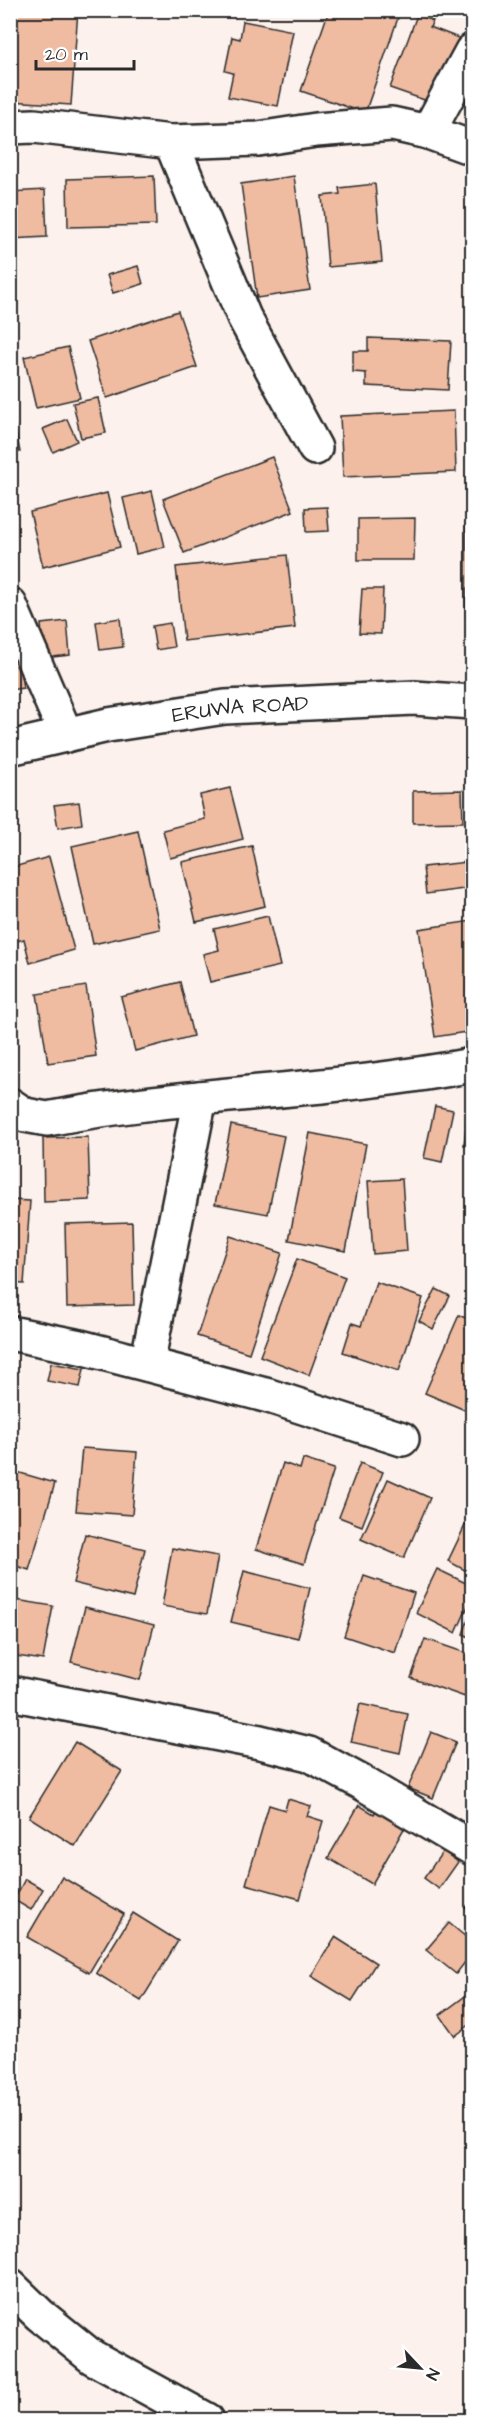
<svg xmlns="http://www.w3.org/2000/svg" width="483" height="2431" font-family="'Architects Daughter',sans-serif">
<style>
.building{fill:#efbba1;stroke:#2b2b2b;stroke-width:1.5}
.lines{fill:none;stroke-linecap:round;stroke-linejoin:round}
.street-casing{stroke:#2b2b2b;stroke-width:38}
.secondary-casing{stroke:#2b2b2b;stroke-width:38}
.street{stroke:#fff;stroke-width:33}
.secondary{stroke:#fff;stroke-width:33}
.labels{text-anchor:middle;stroke-width:4.5;stroke-linejoin:round;paint-order:stroke}
.street-label{font-size:21px;fill:#2b2b2b;stroke:#fff}
</style>
<rect width="100%" height="100%" fill="#fcf1ec"/>
<filter id="ink" filterUnits="userSpaceOnUse"><feTurbulence type="fractalNoise" baseFrequency=".0167" numOctaves="2"/><feDisplacementMap in="SourceGraphic" scale="12" xChannelSelector="R" yChannelSelector="G"/><feConvolveMatrix kernelMatrix="1 2 1 2 8 2 1 2 1" color-interpolation-filters="sRGB"/></filter>
<g filter="url(#ink)">
<g class="building">
<path d="M10 10H78L71 105 10 101Z"/>
<path d="M329 10H377L398 18 365 113 301 91Z"/>
<path d="M417 15 433 21 430 27 461 39 436 104 390 88Z"/>
<path d="M243 21 293 31 278 106 228 97 233 73 225 71 232 37 240 39Z"/>
<path d="M154 176 156 225 68 227 67 179Z"/>
<path d="M294 176 310 290 257 298 241 184Z"/>
<path d="M375 184 382 262 328 267 322 196 340 194 339 188Z"/>
<path d="M45 190 47 237 10 239V192Z"/>
<path d="M138 266 143 284 113 293 107 275Z"/>
<path d="M178 311 197 367 107 398 88 341Z"/>
<path d="M368 338 451 341 448 390 366 386V373L353 372V351H368Z"/>
<path d="M68 347 80 398 36 408 24 357Z"/>
<path d="M98 398 106 433 81 438 73 403Z"/>
<path d="M10 403 20 452 10 453Z"/>
<path d="M454 411 456 472 343 477 340 416Z"/>
<path d="M67 419 77 441 53 452 43 429Z"/>
<path d="M272 457 293 511 184 553 163 499Z"/>
<path d="M152 491 165 547 136 554 123 498Z"/>
<path d="M107 493 120 547 43 567 30 512Z"/>
<path d="M466 501H472V615L466 616Z"/>
<path d="M327 507 329 531 306 532 305 508Z"/>
<path d="M415 518 414 560H358V519Z"/>
<path d="M287 555 295 628 184 641 176 567Z"/>
<path d="M362 589H383L381 634 359 633Z"/>
<path d="M120 618 123 647 100 650 96 622Z"/>
<path d="M67 621 70 655 44 658 41 624Z"/>
<path d="M170 623 174 647 156 650 152 626Z"/>
<path d="M16 646 23 688 10 690V647Z"/>
<path d="M230 788 243 839 170 858 163 830 205 819 200 795Z"/>
<path d="M462 790 463 822 413 823V791Z"/>
<path d="M79 802 82 824 58 828 54 805Z"/>
<path d="M138 831 160 929 93 944 72 846Z"/>
<path d="M252 846 265 906 196 922 182 862Z"/>
<path d="M49 857 74 950 30 963 24 939 10 943V868Z"/>
<path d="M467 862 471 888 426 894 423 867Z"/>
<path d="M268 916 280 966 210 982 203 954 219 950 214 929Z"/>
<path d="M472 921V1031L435 1037 419 929Z"/>
<path d="M180 982 193 1036 135 1051 121 997Z"/>
<path d="M86 986 96 1056 48 1063 37 994Z"/>
<path d="M470 1090H472V1146L464 1145Z"/>
<path d="M435 1106 453 1110 442 1162 424 1158Z"/>
<path d="M231 1125 284 1136 268 1214 215 1204Z"/>
<path d="M310 1133 366 1144 346 1251 289 1240Z"/>
<path d="M88 1137 90 1200 44 1202 43 1138Z"/>
<path d="M402 1179 407 1251 373 1254 368 1181Z"/>
<path d="M10 1200 30 1201 24 1284 10 1283Z"/>
<path d="M132 1222 134 1305 67 1307 65 1224Z"/>
<path d="M230 1236 282 1253 249 1353 197 1336Z"/>
<path d="M297 1259 345 1277 309 1375 260 1356Z"/>
<path d="M376 1282 423 1298 399 1371 343 1352 352 1323 361 1326Z"/>
<path d="M436 1289 450 1296 433 1329 419 1321Z"/>
<path d="M459 1315 472 1321V1413L425 1393Z"/>
<path d="M51 1363 84 1369 80 1387 47 1381Z"/>
<path d="M82 1448 137 1452 132 1515 76 1511Z"/>
<path d="M303 1459 334 1469 304 1564 256 1549 283 1463 300 1469Z"/>
<path d="M360 1463 383 1472 362 1526 339 1517Z"/>
<path d="M10 1470 55 1483 29 1570 10 1564Z"/>
<path d="M388 1479 430 1498 404 1558 361 1539Z"/>
<path d="M471 1513 472 1514V1574L448 1561Z"/>
<path d="M85 1534 145 1549 133 1598 73 1583Z"/>
<path d="M172 1548 218 1556 207 1614 162 1606Z"/>
<path d="M437 1569 472 1586V1597L456 1633 416 1613Z"/>
<path d="M244 1571 310 1588 298 1638 231 1622Z"/>
<path d="M364 1576 414 1593 395 1653 344 1636Z"/>
<path d="M10 1599 53 1606 43 1660 10 1655Z"/>
<path d="M85 1607 154 1625 140 1680 71 1662Z"/>
<path d="M472 1609V1638L463 1634Z"/>
<path d="M425 1639 472 1655V1676L465 1697 411 1678Z"/>
<path d="M360 1704 408 1714 400 1753 351 1742Z"/>
<path d="M431 1732 456 1742 433 1798 408 1788Z"/>
<path d="M75 1742 122 1771 75 1846 29 1817Z"/>
<path d="M288 1799 311 1806 307 1816 323 1821 300 1899 246 1884 269 1805 285 1810Z"/>
<path d="M380 1804 409 1820 372 1884 328 1858 359 1805 374 1814Z"/>
<path d="M443 1851 458 1862 439 1889 424 1878Z"/>
<path d="M62 1877 124 1914 89 1973 27 1937Z"/>
<path d="M25 1879 43 1889 31 1910 14 1900Z"/>
<path d="M472 1901V1915L465 1908Z"/>
<path d="M133 1913 178 1941 141 2001 96 1973Z"/>
<path d="M449 1923 472 1942V1953L456 1974 426 1950Z"/>
<path d="M335 1937 376 1963 352 2001 311 1976Z"/>
<path d="M472 1991V2023L455 2036 440 2015Z"/>
<path d="M472 2040V2053L466 2045Z"/>
</g>
<g class="lines">
<g class="street-casing">
<g id="street">
<path d="M10 127 34 126 171 142 258 139 316 130 392 124 428 132 472 148"/>
<path d="M428 132 472 51"/>
<path d="M171 142 244 317 315 448"/>
<path d="M10 605 66 735"/>
<path d="M10 1105 25 1115 47 1119C188 1092 332 1092 472 1065"/>
<path d="M10 1333 80 1347 269 1396 402 1439"/>
<path d="M147 1364 200 1098"/>
<path d="M10 1693 260 1742 309 1754 361 1782 472 1848"/>
<path d="M10 2286 40 2315 92 2357 207 2420"/>
</g>
</g>
<g class="secondary-casing">
<g id="secondary">
<path id="s1" d="M10 748 108 725 225 707 414 698 472 702"/>
</g>
</g>
<use href="#street" class="street"/>
<use href="#secondary" class="secondary"/>
</g>
</g>
<g class="labels">
<g class="street-label">
<text dy="7" stroke="none"><textPath href="#s1" startOffset="234">ERUWA ROAD</textPath></text>
</g>
</g>
<rect width="483" height="2431" fill="none" stroke="#fff" stroke-width="36"/>
<rect x="18" y="18" width="447" height="2395" fill="none" stroke="#2b2b2b" stroke-width="2" filter="url(#ink)"/>
<g transform="translate(420 2368) rotate(116)" stroke="#ffffff" stroke-width="4.5" paint-order="stroke">
<path d="M0-4.5L10 22L0 15L-10 22Z" fill="#2b2b2b"/>
<text y="-9" font-size="16" font-weight="bold" text-anchor="middle" fill="#2b2b2b">N</text>
</g>
<path d="M36 60v9h98v-9" fill="none" stroke="#2b2b2b" stroke-width="3"/>
<text x="45" y="60" font-size="18" fill="#2b2b2b" stroke="#ffffff" stroke-width="4.5" paint-order="stroke">20 m</text>
</svg>
